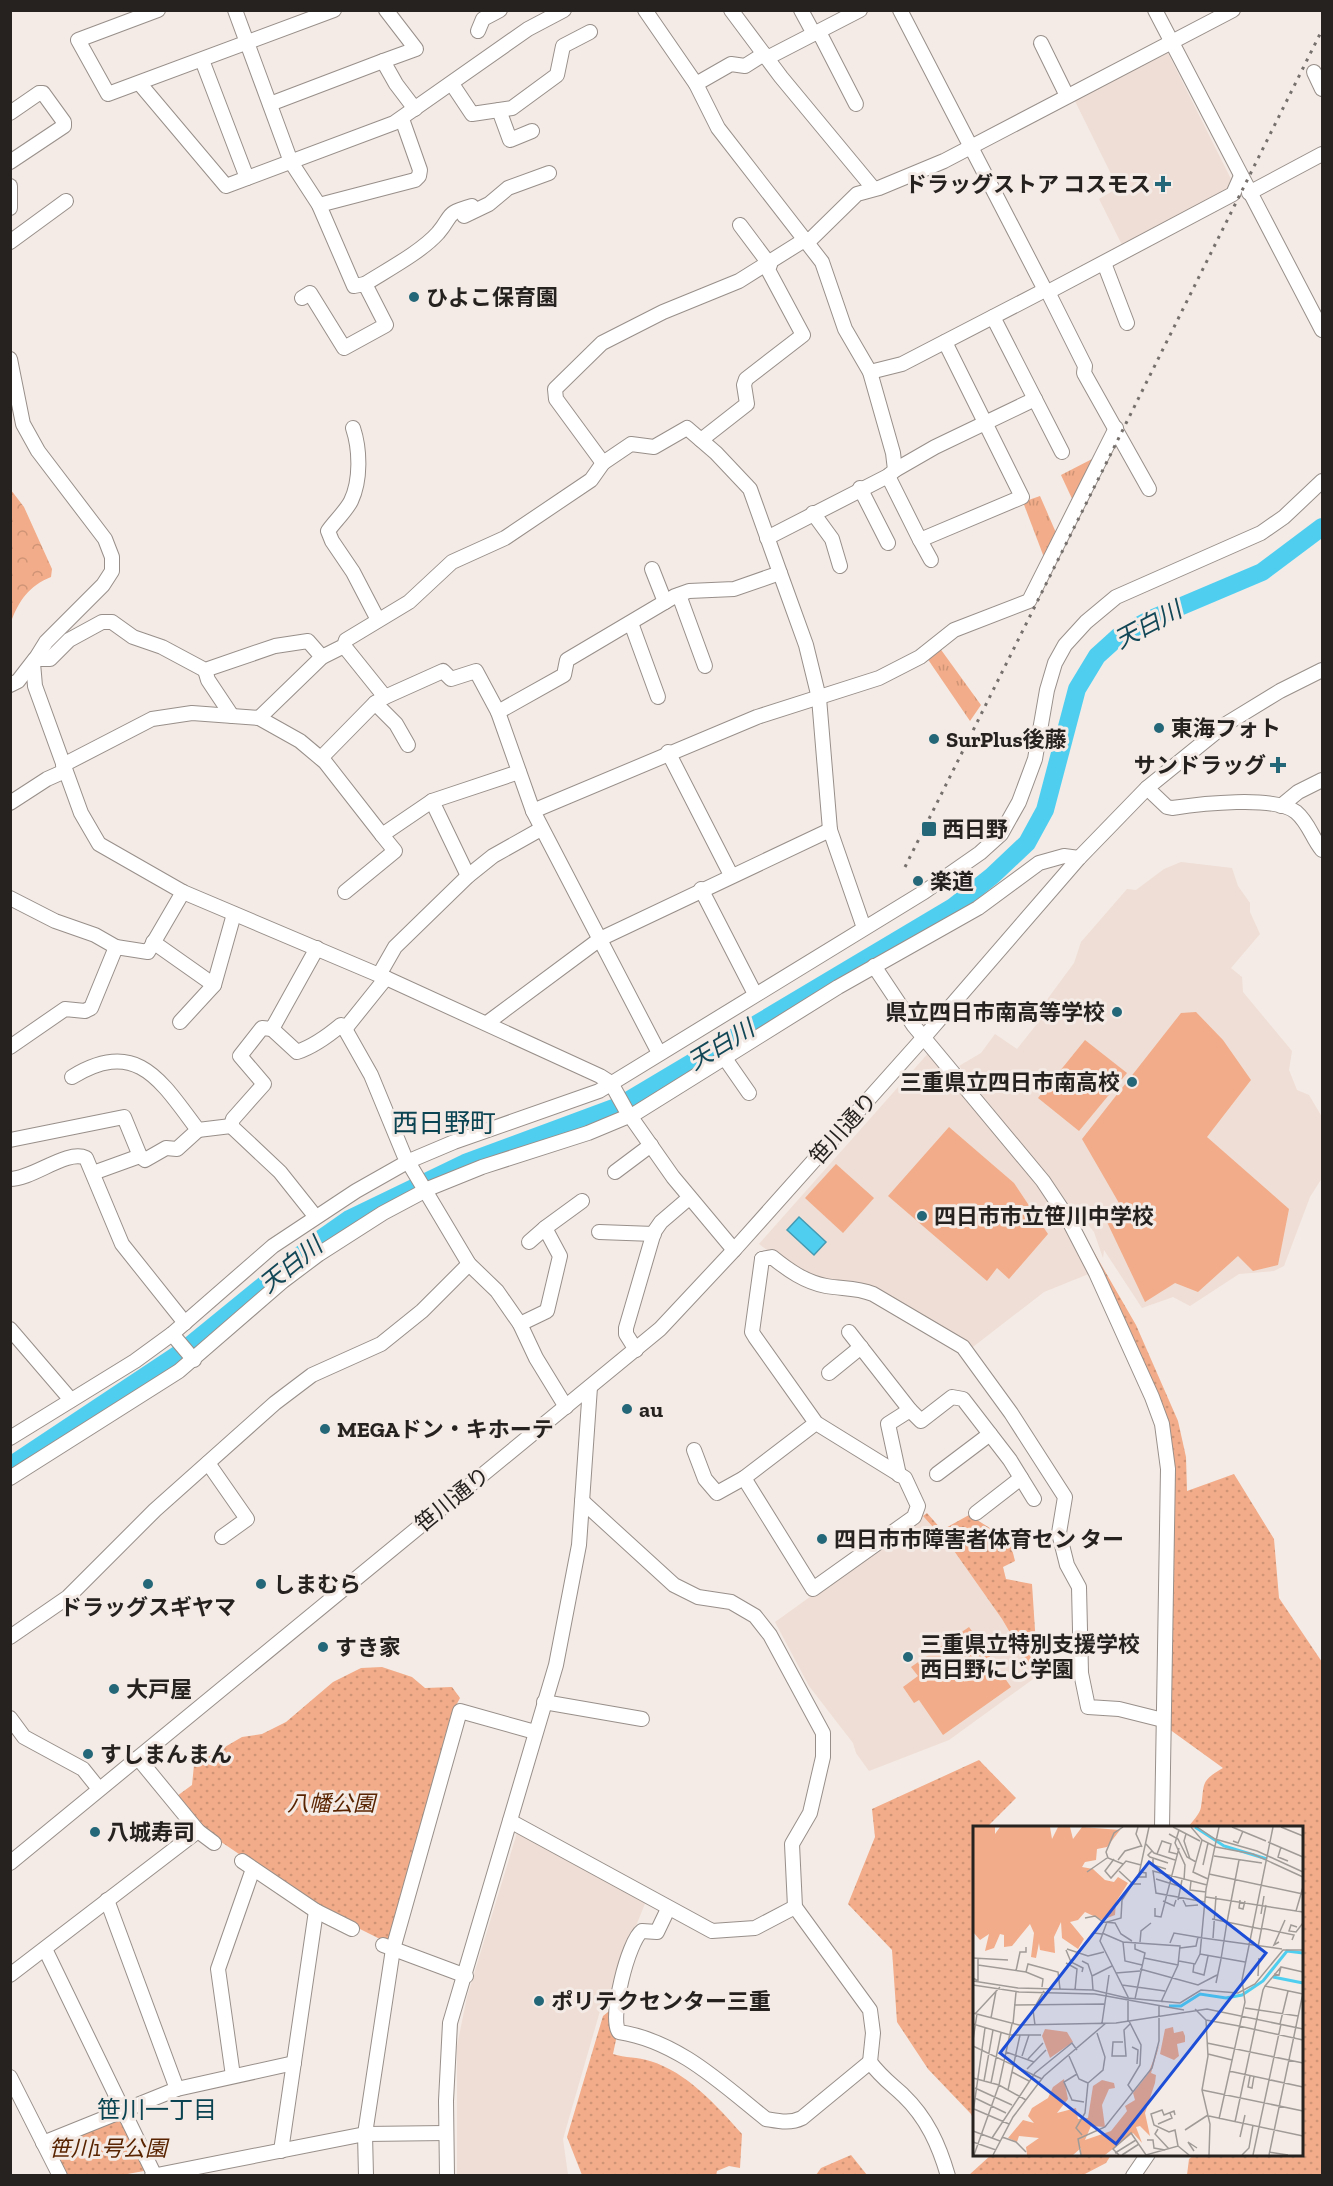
<svg xmlns="http://www.w3.org/2000/svg" width="1333" height="2186" font-family="'Zilla Slab','Noto Sans JP',serif">
<style>
.built{fill:#efded5}
.grass{fill:url(#grass-tufts)}
.forest{fill:url(#forest-crowns)}
.park{fill:url(#park-dots)}
.garden{fill:#f2ac89}
.water{fill:#50cef0;stroke:#439ab2;stroke-width:1.5}
.lines{fill:none;stroke-linecap:round;stroke-linejoin:round}
.river{stroke:#50cef0;stroke-width:18}
.minor-casing{stroke:#988f8a;stroke-width:16}
.minor{stroke:#fff;stroke-width:14}
.rail{stroke:#76706d;stroke-width:3;stroke-dasharray:3 6;stroke-linecap:butt}
.poi-dot{fill:#246779;stroke:#f4ebe6;stroke-width:2}
.labels{text-anchor:middle;stroke-width:6;stroke-linejoin:round;paint-order:stroke}
.poi-label{font-size:22px;font-weight:bold;fill:#252220;stroke:#f4ebe6;text-anchor:start}
.street-label{font-size:22px;fill:#252220;stroke:#f4ebe6}
.park-label{font-size:22px;font-style:italic;fill:#592401;stroke:#f4ebe6}
.water-label{font-size:24px;font-style:italic;fill:#114756;stroke:#f4ebe6}
.neighbourhood-label{font-size:24px;fill:#0a4351;stroke:#f4ebe6}
.quarter-label{font-size:26px;fill:#0a4351;stroke:#f4ebe6}
.inset-river{fill:none;stroke:#50cef0;stroke-width:3}
.inset-road{fill:none;stroke:#a19b97;stroke-width:1.5}
.view{fill:#1d4ed8;fill-opacity:0.15;stroke:#1d4ed8;stroke-width:3}
.inset-edge{fill:none;stroke:#252220;stroke-width:3}
</style>
<defs>
<pattern id="grass-tufts" width="24" height="20" patternUnits="userSpaceOnUse" patternTransform="scale(1.5)"><rect width="24" height="20" fill="#f2ac89"/><path d="M3 7l-1-3M5 7V3M7 7l1-3M15 17l-1-3M17 17v-4M19 17l1-3" fill="none" stroke="#cf9476"/></pattern>
<pattern id="forest-crowns" width="20" height="18" patternUnits="userSpaceOnUse" patternTransform="scale(1.5)"><rect width="20" height="18" fill="#f2ac89"/><path d="M2 6a3 3 0 1 1 6 0M12 15a3 3 0 1 1 6 0" fill="none" stroke="#cf9476"/></pattern>
<pattern id="park-dots" width="8" height="8" patternUnits="userSpaceOnUse" patternTransform="scale(1.5)"><rect width="8" height="8" fill="#f2ac89"/><path d="M2 2h.1M6 6h.1" fill="none" stroke="#cf9476" stroke-width="1.8" stroke-linecap="round"/></pattern>
</defs>
<rect width="100%" height="100%" fill="#f4ebe6"/>
<g class="built">
<path d="M1168 53 1233 183 1228 193 1124 249 1099 199 1118 188 1074 99Z"/>
<path d="M1181 862 1232 868 1238 886 1250 903V912L1260 934 1231 968 1242 977 1243 992 1292 1051 1289 1070 1297 1090 1309 1095 1322 1117V1178L1310 1197 1284 1266 1274 1271 1239 1274 1190 1306 1173 1297 1142 1308 1104 1250 1103 1258 1094 1232 1082 1217 1063 1205 1035 1161 959 1066 981 1053 995 1034 1017 1049 1048 1010 1046 1001 1074 963 1081 942 1127 889 1136 890 1164 869Z"/>
<path d="M931 1050 1052 1200 1091 1273 1044 1292 969 1350 931 1324 796 1272 759 1244Z"/>
<path d="M923 1516 952 1548 1002 1619 1036 1677 949 1740 869 1771 856 1753 853 1743 809 1686 775 1622Z"/>
<path d="M517 1833 646 1901 628 1946 611 2004 600 2011 563 2139 568 2175 457 2176V2046L467 1997Z"/>
</g>
<g class="grass">
<path d="M1096 457 1074 503 1061 475Z"/>
<path d="M1040 496 1057 535 1045 560 1023 502Z"/>
<path d="M939 647 981 705 970 721 927 658Z"/>
</g>
<path class="forest" d="M11 490 24 507 52 569 51 577C29 586 19 600 11 622Z"/>
<g class="park">
<path d="M1080 1228 1136 1325 1178 1421 1186 1457 1187 1491 1234 1474 1274 1539 1279 1598 1322 1662V2175H1187L1189 2159 1194 2155 1302 2154V1828L1188 1827C1192 1822 1200 1814 1201 1807 1205 1784 1199 1782 1223 1768L1169 1729 1172 1462 1129 1339 1131 1333Z"/>
<path d="M927 1513 942 1530 969 1515 1014 1543 1012 1549 1015 1561 1003 1567 1006 1579 1032 1584 1038 1676 1036 1677 1002 1619 952 1548 923 1516Z"/>
<path d="M382 1667 412 1677 425 1688 452 1687 460 1698 451 1715 388 1943 320 1909 202 1829 177 1796 192 1785 194 1765 242 1737 262 1734 286 1722 333 1682 361 1668Z"/>
<path d="M979 1760 1016 1798 987 1827 974 1828V2121L971 2114 928 2069 897 2022 892 1950 848 1904 875 1837 872 1809Z"/>
<path d="M613 2008 617 2035 613 2054C625 2058 638 2057 650 2061 687 2072 717 2106 742 2134L740 2168 729 2166 717 2171 716 2176 582 2175 567 2137 603 2016Z"/>
<path d="M119 2115 147 2168 144 2171 122 2175H66L52 2146Z"/>
<path d="M851 2155 867 2175H816L821 2168Z"/>
<path d="M991 2155H1111L1106 2163 1083 2175H969Z"/>
</g>
<g class="garden">
<path d="M1196 1012 1223 1040 1251 1080 1207 1137 1289 1209 1278 1265 1253 1271 1238 1256 1198 1292 1175 1283 1145 1302 1106 1220 1123 1210 1082 1139 1181 1013Z"/>
<path d="M1085 1040 1127 1073 1079 1131 1038 1098Z"/>
<path d="M949 1127 1014 1183 1048 1234 1009 1279 997 1268 987 1281 888 1196Z"/>
<path d="M836 1164 874 1198 843 1233 805 1198Z"/>
<path d="M969 1627 1011 1687 943 1735 919 1700 914 1703 903 1687 918 1676 911 1667Z"/>
</g>
<path class="water" d="M799 1217 826 1242 814 1255 787 1230Z"/>
<g class="lines">
<path class="river" d="M10 1466 183 1351 319 1240 349 1219 465 1163 619 1106 953 907 992 876 1027 843 1045 810 1077 689 1097 656 1118 637 1151 619 1262 572 1322 527"/>
<g class="minor-casing">
<g id="minor">
<path d="M158 10 78 40 108 94 334 10"/>
<path d="M235 10 291 162 319 205 354 286 365 284 386 325 344 348 310 293 302 298"/>
<path d="M386 10 416 49 383 61 396 84 415 109"/>
<path d="M645 10 696 84 718 128 822 262 845 329 870 372 893 453 895 470 888 476 767 538"/>
<path d="M731 10 781 77 873 188"/>
<path d="M801 10 814 34"/>
<path d="M900 10 1045 290"/>
<path d="M1155 10 1322 330"/>
<path d="M478 31 483 19 500 10"/>
<path d="M819 32 856 104"/>
<path d="M1041 43 1067 96"/>
<path d="M767 58 860 10"/>
<path d="M202 60 247 178"/>
<path d="M1314 72 1322 89"/>
<path d="M140 84 226 186 394 123 528 29 564 10"/>
<path d="M452 84 472 114 512 108 557 75 563 46 590 32"/>
<path d="M696 84 731 64 745 66 764 54"/>
<path d="M270 104 383 61"/>
<path d="M499 110 510 140 532 131"/>
<path d="M10 113 39 93H43L64 122V126L10 162"/>
<path d="M10 186V208"/>
<path d="M1249 193 1322 154"/>
<path d="M319 205 415 180 419 176 420 170 402 119"/>
<path d="M464 216 489 204 508 188 549 173"/>
<path d="M740 225 770 265"/>
<path d="M10 242 66 201"/>
<path d="M808 242 857 194 879 188 944 161 1233 10"/>
<path d="M1104 263 1127 323"/>
<path d="M365 284C387 270 421 252 438 233 454 214 444 214 472 206"/>
<path d="M1048 292 1085 366 1084 373 1149 489"/>
<path d="M993 317 1062 452"/>
<path d="M10 359 23 424 38 451 105 539 112 557V571L103 585 46 642 33 663 35 686 81 813 99 844 183 892 386 978 600 1076 611 1083 626 1110 673 1177 734 1250"/>
<path d="M870 372 902 364 1045 290 1048 292 1233 194 1241 176"/>
<path d="M353 428C360 449 361 480 351 501 346 511 335 521 328 531L332 541 353 572 378 620"/>
<path d="M701 440 747 404 744 385 746 379 803 335 766 266"/>
<path d="M603 463 556 399 555 389 602 343 663 312 739 281 806 239"/>
<path d="M895 470 935 447 1035 399"/>
<path d="M888 476 920 540 1022 497 945 342"/>
<path d="M860 488 888 543"/>
<path d="M813 513 832 539 840 566"/>
<path d="M920 540 931 560"/>
<path d="M652 569 665 602"/>
<path d="M679 595 705 666"/>
<path d="M631 623 658 697"/>
<path d="M344 646 385 697 443 671 451 679 476 671 498 712 533 811 659 1053"/>
<path d="M205 670 208 680 232 716"/>
<path d="M10 685 18 681 35 659H50L69 640 102 622H112L133 637 162 647 205 670 275 646 308 641 322 657"/>
<path d="M375 703 396 724 408 745"/>
<path d="M498 712 564 675 567 660 675 596 689 591 734 589 780 573"/>
<path d="M259 718 322 657 344 646 346 640 409 602 452 562 505 538 591 480 603 463 631 444 654 447 687 428 716 453 750 489 780 573 806 645 819 698 830 830 864 928"/>
<path d="M668 752 731 875"/>
<path d="M321 758 375 703 385 697"/>
<path d="M63 765 152 719 192 713 259 718 300 741 325 762 382 835 432 801 519 772"/>
<path d="M1147 788 1167 807 1172 808C1199 804 1275 795 1296 812 1309 823 1312 838 1322 850"/>
<path d="M432 801 468 876"/>
<path d="M10 803 47 779 65 771"/>
<path d="M1281 806 1298 792 1322 780"/>
<path d="M533 811 757 717 879 678 920 657 954 630 1029 601 1116 428"/>
<path d="M701 889 755 994"/>
<path d="M345 892 395 851 382 835"/>
<path d="M10 898 55 921 95 935 116 947"/>
<path d="M153 942 214 985"/>
<path d="M874 966 914 1026 1043 1181 1067 1217 1096 1273 1152 1397 1162 1424 1168 1469 1162 1828"/>
<path d="M379 975 395 947 468 876 493 856 541 829"/>
<path d="M180 1022 214 985 234 914"/>
<path d="M487 1023 600 939 830 830"/>
<path d="M272 1029 297 1052C312 1047 329 1035 341 1025L345 1029 371 1075 404 1155 469 1264 497 1291 520 1324 536 1358 566 1407"/>
<path d="M345 1029 386 978"/>
<path d="M10 1047 65 1009 85 1011 91 1008 116 947 148 952 183 892"/>
<path d="M724 1057 749 1093"/>
<path d="M72 1077C137 1037 161 1081 198 1130L231 1126"/>
<path d="M10 1140 124 1117 140 1156"/>
<path d="M615 1172 651 1145"/>
<path d="M93 1173 140 1156 145 1160 166 1148 177 1149 198 1130"/>
<path d="M10 1179C33 1179 67 1149 86 1158L122 1244 185 1323"/>
<path d="M315 1216 280 1172 231 1126 233 1119 264 1084 240 1056 262 1028 272 1029 317 948"/>
<path d="M599 1232 654 1234"/>
<path d="M529 1242 545 1228"/>
<path d="M762 1259 772 1257C788 1270 805 1282 826 1286 843 1289 856 1287 873 1294L963 1347 1011 1413 1065 1497 1059 1533 1067 1565 1079 1587 1081 1673 1088 1707 1119 1709 1163 1720"/>
<path d="M762 1259 752 1332 755 1337 816 1423 905 1478 918 1506 914 1517 813 1589 744 1478 816 1423"/>
<path d="M520 1324 547 1311 560 1256 545 1228 582 1201"/>
<path d="M10 1329 71 1400"/>
<path d="M849 1332 910 1410 888 1424 899 1475"/>
<path d="M172 1334 194 1360"/>
<path d="M636 1350 626 1334V1328L654 1232 661 1222 689 1198"/>
<path d="M829 1373 861 1347"/>
<path d="M910 1410 921 1421 952 1397 963 1399 1010 1460 1034 1499"/>
<path d="M10 1438 135 1361 172 1334 273 1246 356 1191 409 1161 454 1142 599 1091 924 892 980 853 1001 834 1019 802 1035 759 1047 690 1055 663 1065 645 1086 622 1116 597 1261 533 1284 517 1322 481"/>
<path d="M694 1450 705 1479 717 1493 744 1478"/>
<path d="M208 1463 247 1519 222 1537"/>
<path d="M937 1474 990 1434"/>
<path d="M10 1478 179 1371 283 1281 319 1254 383 1213 430 1188 482 1167 588 1133 636 1113 838 987 978 908 1039 863 1064 856 1079 858"/>
<path d="M582 1501 674 1585 698 1597 731 1602 755 1616 770 1635 823 1733V1757L810 1813 792 1844 795 1907 870 2010 873 2033 870 2062C880 2076 891 2084 903 2095 927 2118 939 2145 948 2176"/>
<path d="M976 1513 1021 1478"/>
<path d="M10 1637 68 1597 155 1510 275 1403 312 1375 381 1344 422 1311 469 1264"/>
<path d="M544 1702 642 1719"/>
<path d="M10 1718 24 1737 83 1769 99 1789"/>
<path d="M138 1758 198 1831 214 1843"/>
<path d="M510 1821 712 1931 755 1928 795 1907"/>
<path d="M242 1861 316 1911 352 1929"/>
<path d="M10 1863 660 1329 734 1250 925 1036 1079 858 1147 788 1226 724 1280 691 1322 670"/>
<path d="M107 1900 177 2089"/>
<path d="M668 1909 657 1932 642 1931C628 1941 609 2018 619 2032 678 2041 722 2084 766 2119 778 2121 790 2124 802 2118L870 2062"/>
<path d="M383 1945 466 1976"/>
<path d="M45 1949 155 2176"/>
<path d="M10 1975 198 1831"/>
<path d="M233 2076 218 1969 253 1869"/>
<path d="M10 2077 60 2176"/>
<path d="M43 2143 177 2089 294 2063"/>
<path d="M281 2151 316 1911"/>
<path d="M152 2176 365 2134 446 2133"/>
<path d="M366 2176 365 2134 393 1949 460 1711 535 1732"/>
<path d="M447 2176 446 2101 450 2023 556 1665 579 1545 590 1387"/>
<path d="M1133 2176 1148 2154"/>
</g>
</g>
<use href="#minor" class="minor"/>
<path class="rail" d="M905 867 1322 30"/>
</g>
<g class="poi-dot">
<path d="M1160 175h6v6h6v6h-6v6h-6v-6h-6v-6h6z"/>
<circle cx="414" cy="297" r="6"/>
<circle cx="1159" cy="728" r="6"/>
<circle cx="934" cy="739" r="6"/>
<path d="M1275 756h6v6h6v6h-6v6h-6v-6h-6v-6h6z"/>
<rect x="921" y="821" width="16" height="16" rx="3"/>
<circle cx="918" cy="881" r="6"/>
<circle cx="1117" cy="1012" r="6"/>
<circle cx="1132" cy="1082" r="6"/>
<circle cx="922" cy="1216" r="6"/>
<circle cx="627" cy="1409" r="6"/>
<circle cx="325" cy="1429" r="6"/>
<circle cx="822" cy="1539" r="6"/>
<circle cx="148" cy="1584" r="6"/>
<circle cx="261" cy="1584" r="6"/>
<circle cx="323" cy="1647" r="6"/>
<circle cx="908" cy="1657" r="6"/>
<circle cx="114" cy="1689" r="6"/>
<circle cx="88" cy="1754" r="6"/>
<circle cx="95" cy="1832" r="6"/>
<circle cx="539" cy="2001" r="6"/>
</g>
<g class="labels">
<g class="poi-label">
<text x="1151" y="192" text-anchor="end">ドラッグストア コスモス</text>
<text x="426" y="305">ひよこ保育園</text>
<text x="1171" y="736">東海フォト</text>
<text x="946" y="747">SurPlus後藤</text>
<text x="1266" y="773" text-anchor="end">サンドラッグ</text>
<text x="942" y="837">西日野</text>
<text x="930" y="889">楽道</text>
<text x="1105" y="1020" text-anchor="end">県立四日市南高等学校</text>
<text x="1120" y="1090" text-anchor="end">三重県立四日市南高校</text>
<text x="934" y="1224">四日市市立笹川中学校</text>
<text x="639" y="1417">au</text>
<text x="337" y="1437">MEGAドン・キホーテ</text>
<text x="834" y="1547">四日市市障害者体育セン ター</text>
<text x="273" y="1592">しまむら</text>
<text x="148" y="1615" text-anchor="middle">ドラッグスギヤマ</text>
<text x="920" y="1652">三重県立特別支援学校<tspan x="920" dy="25">西日野にじ学園</tspan></text>
<text x="335" y="1655">すき家</text>
<text x="126" y="1697">大戸屋</text>
<text x="100" y="1762">すしまんまん</text>
<text x="107" y="1840">八城寿司</text>
<text x="551" y="2009">ポリテクセンター三重</text>
</g>
<g class="street-label">
<text transform="translate(843 1128) rotate(-48)" y="8">笹川通り</text>
<text transform="translate(452 1499) rotate(-39)" y="8">笹川通り</text>
</g>
<g class="park-label">
<text x="331" y="1811">八幡公園</text>
<text x="108" y="2156">笹川1号公園</text>
</g>
<g class="water-label">
<text transform="translate(1148 625) rotate(-28)" y="8">天白川</text>
<text transform="translate(721 1045) rotate(-31)" y="8">天白川</text>
<text transform="translate(291 1265) rotate(-39)" y="8">天白川</text>
</g>
<g class="neighbourhood-label">
<text x="157" y="2118">笹川一丁目</text>
</g>
<g class="quarter-label">
<text x="444" y="1132">西日野町</text>
</g>
</g>
<g transform="translate(973 1826)">
<rect width="330" height="330" fill="#f4ebe6"/>
<path d="M0 1H22V8L27 1H77L79 13 85 1H97L100 13 109 1 147 4 134 21 124 23 123 34 112 36 109 41 120 43 132 54 141 56 145 51 155 57 143 76 142 89 129 94 112 86 105 94 97 96 111 113 105 123 89 112 88 96 81 111 82 127 67 124 66 117 63 132 58 131 61 107 57 98 39 120 31 121V109L27 108 21 122 12 125 16 108 7 114 0 106Z" fill="#f2ac89"/>
<path d="M72 203 94 206 100 216 77 232 69 210ZM187 217 178 247 183 249 182 257 172 287 177 310 167 300 163 301 169 317 160 307 132 329H108V322L100 329H54L53 321 66 312 46 310 44 316 35 312 50 294 61 297 55 290 59 282 75 272 80 261 91 253 95 273 84 287 103 282 105 293 115 292 120 260 129 254 141 257 142 262 136 263 129 279 132 301 118 300 112 314 138 305 154 285 152 280 162 274 160 267 175 248Z" fill="#f2ac89"/>
<path d="M200 201 201 207 210 205 212 210V216L204 218 206 230 201 234 187 228 192 203Z" fill="#f2ac89"/>
<path class="inset-river" d="M222 1 251 20 294 33M300 151 330 157M196 180H208L227 168 253 172 269 169 290 155 314 125 330 127"/>
<path class="inset-road" d="M150 1 141 7 133 26 135 32 150 38M165 1 163 8 169 21M200 1 227 15M218 1 229 14 243 21 280 28 330 51M224 1 242 13 284 25 330 46M259 1 293 15M308 1 330 10M206 4 202 17 212 39 211 54M196 8 205 13 214 31 223 36M213 8 211 15 217 33M229 14 220 46 235 53M260 15 265 17 270 5M295 16 330 31M173 18 181 27 202 34M308 21 305 31 315 35M179 25 175 29 177 31 195 37M184 28 189 15 198 18 196 26 204 28M241 30 289 37M141 33 132 45 138 52 153 35 168 39M180 33V39L193 43M145 34 152 25 168 20M230 39 235 17M146 45 160 58H168M114 46 134 32M236 48 330 68M165 51H173V47L167 46M183 53 209 61M218 55 217 64 233 66M233 71 330 86M205 74 209 54M210 74 213 80 225 79M267 74 266 82 270 83 272 75M190 75 201 80 203 74M232 76 183 67 180 45 234 59M182 82V90L188 91 206 22M323 85 330 61M288 88 291 70M112 92 122 90 130 96 142 97 148 108 159 115M239 93 288 103M254 96 266 34M324 101 318 99 316 105 323 106 330 97M288 102 321 109 319 114M129 107 150 116 152 135 169 139M230 112 309 123M240 112 243 70M150 116 207 120 205 139 188 176M167 116 168 105 178 97M306 116 301 119 312 94M197 117 201 107 230 112M285 121 293 79M207 122 223 120 225 111M94 123 115 130 131 126M93 124 98 136 110 142 109 146M103 128 121 107 129 108M227 128 272 136M0 132 35 134M171 132 205 139M248 133 254 96M109 135 115 138 119 150M206 135 222 138 227 128 233 63 246 1M93 137 104 143 102 164M221 138 220 146 231 149 235 130M5 139 53 146 70 153 69 161M167 143 225 159 244 149M43 145 47 126H53V121M53 146 55 138 85 146 87 163M143 147 167 145M301 148 306 149 308 141 330 146M285 150 286 132M0 152 5 155V133M0 155 45 162 120 164 154 172 207 177 228 164 265 167 282 158 310 124H330M243 157 248 133M0 159 46 166 122 168 211 184M149 159 192 165M292 160 308 141M120 164 119 150 139 140M162 173 172 127 162 123V116M41 179 131 178M272 182 325 190M222 183 233 194 266 200M0 187 46 199 143 197 234 183 330 203M2 188 27 161M18 192 23 165M233 194 235 230 229 264 237 298 236 329M155 195V171L127 115 134 96 148 92 149 74 166 48 176 1M156 195 168 219 167 239 155 259 160 266M129 197 136 149M0 198 37 209H68M40 198 43 166M307 198 315 165M62 199 60 184 71 165M266 200 330 214M0 214 4 188M150 216H140L139 230H153L151 204 157 198M234 217 330 237M0 220 69 253M159 221 165 224 164 238M33 226 61 236M235 228 259 234M49 230 56 209M96 230 106 253 115 257M55 233 70 217M54 243 73 224M256 245 330 261M39 246 56 255M104 248 91 256 99 274 111 276M277 250 275 261 279 262 281 250M0 252 26 259 53 274M11 255 20 204M18 257 28 207M2 262 39 279M35 264 47 209M229 264 330 285M2 272 33 287M1 283 36 298M0 287 12 202M202 289 201 285 191 289 189 284 178 288 181 299 196 306 202 304 205 320M236 290 330 310M246 293 272 176 269 154 300 1M262 296 290 164 292 160 330 168M185 298 199 292 197 287M185 303 182 308 196 323M212 304 235 289M0 305 27 315M109 309 103 302 112 287 115 257 130 244 132 231 124 207M29 311 43 316 53 326M267 311 272 289M19 312 62 247 99 217 104 224M174 314H180L181 322 192 324M0 316 23 324M221 325 215 316 224 322M296 326 315 329M142 327 163 314M1 329 26 259 39 198M20 329 40 291 71 250 133 197M108 329 105 313 132 301 179 242 186 215V180M146 329 140 323 158 307 173 329 205 320 216 329M149 329 166 318M269 329 276 322 280 299M280 329 308 198M296 329 330 167"/>
<path class="view" d="M176 36 293 127 143 318 27 227Z"/>
<rect width="330" height="330" class="inset-edge"/>
</g>
<rect width="1333" height="2186" fill="none" stroke="#252220" stroke-width="24"/>
</svg>
